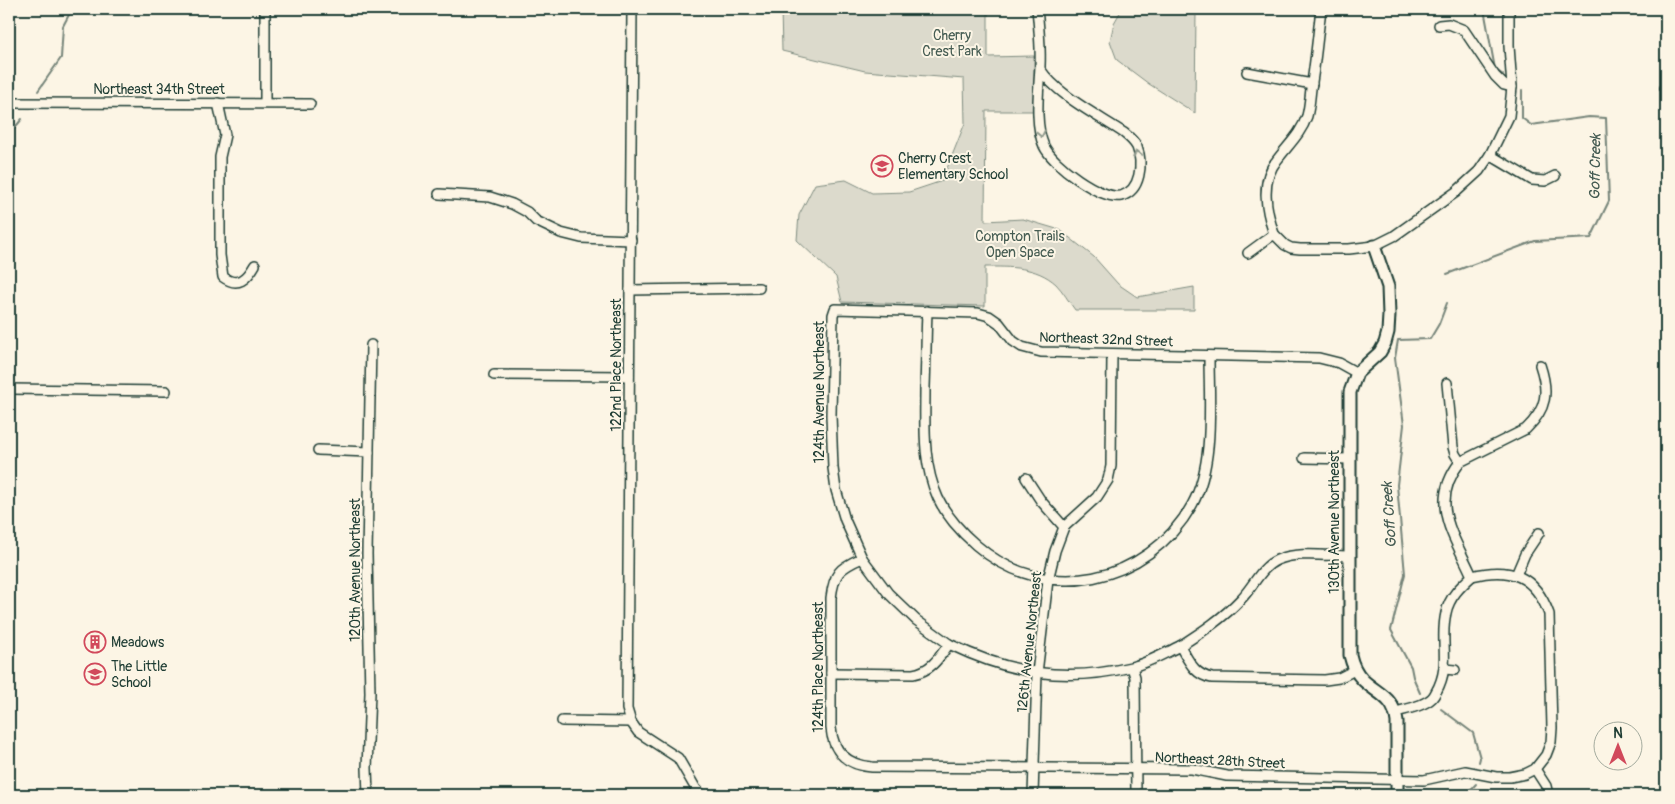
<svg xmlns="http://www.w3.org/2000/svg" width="1675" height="804" font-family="Pangolin,sans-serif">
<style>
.green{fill:#dcdacc;stroke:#7e8c80}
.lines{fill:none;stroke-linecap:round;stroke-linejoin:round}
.stream{stroke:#758479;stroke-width:2}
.street-casing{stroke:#1f3d34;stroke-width:12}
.secondary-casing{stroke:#1f3d34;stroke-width:15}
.street{stroke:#fcf5e5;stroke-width:9}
.secondary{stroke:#fcf5e5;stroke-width:11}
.oneway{stroke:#8e998c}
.labels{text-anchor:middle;stroke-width:4;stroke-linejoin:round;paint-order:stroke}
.park-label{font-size:14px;fill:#455c52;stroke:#fcf5e5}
.street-label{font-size:14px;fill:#1f3d34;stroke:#fcf5e5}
.poi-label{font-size:14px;fill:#1f3d34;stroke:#fcf5e5;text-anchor:start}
.water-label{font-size:15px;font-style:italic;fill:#435a51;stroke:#fcf5e5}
</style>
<rect width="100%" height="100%" fill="#fcf5e5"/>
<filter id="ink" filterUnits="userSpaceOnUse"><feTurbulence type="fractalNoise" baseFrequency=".02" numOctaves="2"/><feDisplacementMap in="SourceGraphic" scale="10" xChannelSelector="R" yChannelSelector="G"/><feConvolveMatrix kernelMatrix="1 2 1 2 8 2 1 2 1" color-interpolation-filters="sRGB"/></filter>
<g filter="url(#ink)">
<g class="green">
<path d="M781 9H988V57L1034 56V111H986L985 221 1023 219 1060 230 1094 257 1118 284 1137 297 1194 287V310H1075C1069 302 1063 291 1056 284 1036 266 1010 267 985 267V306L842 302 836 277 797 240 799 215 815 184 846 180 872 193 909 192 942 181 965 123 964 79 865 71 782 51Z"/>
<path d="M1122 9H1196L1195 113 1149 84 1117 60 1110 41 1114 23Z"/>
</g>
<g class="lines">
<g class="stream">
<path d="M1484 9 1495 69 1503 75"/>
<path d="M38 91 61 58 63 26 72 9"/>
<path d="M9 133 12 131 22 119"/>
<path d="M1447 274 1535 241 1591 238 1609 201 1606 118 1589 117 1531 125 1522 118V90"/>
<path d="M1420 693 1413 677 1411 667 1391 630 1405 574 1397 485 1404 425 1395 358 1398 340 1430 339 1439 324 1447 303"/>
<path d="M1441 709 1473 733 1480 758 1479 762"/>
<path d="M1466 795 1476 784"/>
</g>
<g class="street-casing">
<g id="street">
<path d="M265 9V103"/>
<path d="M632 9 627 709 631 722 638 732 678 758 696 789 702 795"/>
<path d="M1037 9C1039 28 1041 47 1040 66 1039 89 1034 124 1044 146 1052 164 1101 200 1121 196 1141 191 1143 163 1137 147 1134 141 1129 137 1124 133 1097 115 1057 95 1040 69"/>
<path d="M1439 25 1449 24 1464 30 1495 76 1504 85 1512 87"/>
<path d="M1247 72 1312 84"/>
<path d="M1665 88H1666"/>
<path d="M9 103 310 104"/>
<path d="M218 103 225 135 220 157V255L223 277C238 288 247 279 255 265"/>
<path d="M1490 155 1532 180 1545 181 1555 176"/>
<path d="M439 194 490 197 512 204 527 212 536 221 561 233 581 238 631 240"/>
<path d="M1274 234C1266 210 1260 181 1277 160 1288 145 1301 134 1307 116 1310 105 1310 93 1312 82 1316 57 1318 33 1321 9"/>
<path d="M1248 253 1274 234 1285 245 1291 248 1300 249H1349L1374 246 1394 236 1456 192 1479 171 1490 155 1509 116 1512 87 1509 46V9"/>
<path d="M630 290 759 288"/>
<path d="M927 311C926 336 926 362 925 387 925 425 922 463 938 498 947 517 961 532 976 545 1046 606 1147 584 1192 505 1215 464 1209 402 1209 356"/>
<path d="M494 375 629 376"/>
<path d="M9 389 166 391"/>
<path d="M318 450 369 452"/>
<path d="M1304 458 1349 459"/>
<path d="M1460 462 1526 429C1547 409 1549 392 1540 365"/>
<path d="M1026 478 1041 501 1064 527"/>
<path d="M862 558C839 568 834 573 831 598V728C833 753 848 765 872 767L1192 769 1227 776 1424 780 1465 771 1496 777H1510L1525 774 1535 769 1546 755 1551 742 1552 728 1549 614C1535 576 1511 566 1472 576"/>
<path d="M1516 575 1525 554 1539 533"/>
<path d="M949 644 916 620 888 593 862 558 845 520 836 490 833 468 831 415 833 315 835 309 978 313 989 316 999 323 1013 341 1022 347 1041 352 1319 358 1339 363 1357 373"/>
<path d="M1180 646C1202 632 1223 618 1241 599 1253 587 1261 567 1277 560 1298 551 1326 556 1349 556"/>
<path d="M1665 655 1666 659"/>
<path d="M1132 667 1135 677 1136 795"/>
<path d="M1445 669 1455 670"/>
<path d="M831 673 913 674C931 671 939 658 949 644 1009 673 1064 683 1131 667 1148 663 1165 653 1180 646 1189 661 1194 675 1212 678L1325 680 1339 678 1355 670"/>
<path d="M1396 712C1407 709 1424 706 1432 698 1434 696 1435 694 1436 692 1452 664 1439 641 1446 613 1449 597 1461 586 1472 576 1454 535 1428 504 1460 462L1455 454 1453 447 1447 383"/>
<path d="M562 721 631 722"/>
<path d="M1535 769 1546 786 1548 795"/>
<path d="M368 795 367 768 370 693 367 554 371 345"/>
<path d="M1033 795 1037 673 1048 580 1055 551 1064 527 1097 497 1108 480 1111 466 1112 354"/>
</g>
</g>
<g class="secondary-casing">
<path id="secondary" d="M1374 246 1388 287 1389 315 1388 332 1385 343 1380 352 1357 373 1350 392V655C1352 664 1356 673 1363 680 1379 695 1394 697 1397 722V795"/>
</g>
<use href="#street" class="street"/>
<use href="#secondary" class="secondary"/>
</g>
<defs><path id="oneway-chevron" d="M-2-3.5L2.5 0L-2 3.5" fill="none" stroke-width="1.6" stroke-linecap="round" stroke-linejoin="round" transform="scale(1.25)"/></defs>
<g class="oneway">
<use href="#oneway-chevron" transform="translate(1041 134) rotate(78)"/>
<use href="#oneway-chevron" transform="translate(1137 154) rotate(-103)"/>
</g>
</g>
<defs>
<g id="school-ring" transform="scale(1.125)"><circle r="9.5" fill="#fcf5e5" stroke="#d1495b" stroke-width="1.5"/><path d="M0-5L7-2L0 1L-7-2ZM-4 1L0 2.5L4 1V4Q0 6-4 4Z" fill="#d1495b"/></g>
<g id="building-ring" transform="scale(1.125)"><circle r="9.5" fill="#fcf5e5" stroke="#d1495b" stroke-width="1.5"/><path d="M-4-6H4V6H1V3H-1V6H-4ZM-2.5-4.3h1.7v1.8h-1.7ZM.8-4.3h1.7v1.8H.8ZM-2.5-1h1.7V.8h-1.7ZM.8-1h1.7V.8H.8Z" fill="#d1495b"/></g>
</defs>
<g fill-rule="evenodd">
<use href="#school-ring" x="882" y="166"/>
<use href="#building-ring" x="95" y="642"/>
<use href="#school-ring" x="95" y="674"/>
</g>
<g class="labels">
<g class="park-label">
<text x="952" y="40">Cherry<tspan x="952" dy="16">Crest Park</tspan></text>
<text x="1020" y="241">Compton Trails<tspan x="1020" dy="16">Open Space</tspan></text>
</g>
<g class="street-label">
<text x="159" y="94">Northeast 34th Street</text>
<text transform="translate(1106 339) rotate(2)" y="5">Northeast 32nd Street</text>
<text transform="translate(616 365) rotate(-90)" y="5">122nd Place Northeast</text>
<text transform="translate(819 392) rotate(-90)" y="5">124th Avenue Northeast</text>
<text transform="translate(1334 522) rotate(-90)" y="5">130th Avenue Northeast</text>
<text transform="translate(355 570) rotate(-90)" y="5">120th Avenue Northeast</text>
<text transform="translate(1029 642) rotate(-84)" y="5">126th Avenue Northeast</text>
<text transform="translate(818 667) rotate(-90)" y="5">124th Place Northeast</text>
<text transform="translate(1220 760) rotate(3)" y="5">Northeast 28th Street</text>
</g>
<g class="poi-label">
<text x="898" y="163">Cherry Crest<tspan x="898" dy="16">Elementary School</tspan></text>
<text x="111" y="647">Meadows</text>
<text x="111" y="671">The Little<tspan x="111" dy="16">School</tspan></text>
</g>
<g class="water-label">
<text transform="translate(1595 167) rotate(-89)" y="5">Goff Creek</text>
<text transform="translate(1389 515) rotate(-94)" y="5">Goff Creek</text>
</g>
</g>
<rect width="1675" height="804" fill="none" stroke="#fcf5e5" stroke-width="30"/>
<rect x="15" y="15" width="1645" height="774" fill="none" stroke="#1f3d34" stroke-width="2" filter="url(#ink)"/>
<g transform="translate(1618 746)"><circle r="24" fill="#fcf5e5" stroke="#a4ab9e"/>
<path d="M0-4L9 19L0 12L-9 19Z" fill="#d1495b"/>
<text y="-8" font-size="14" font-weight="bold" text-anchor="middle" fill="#1f3d34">N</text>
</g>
</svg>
